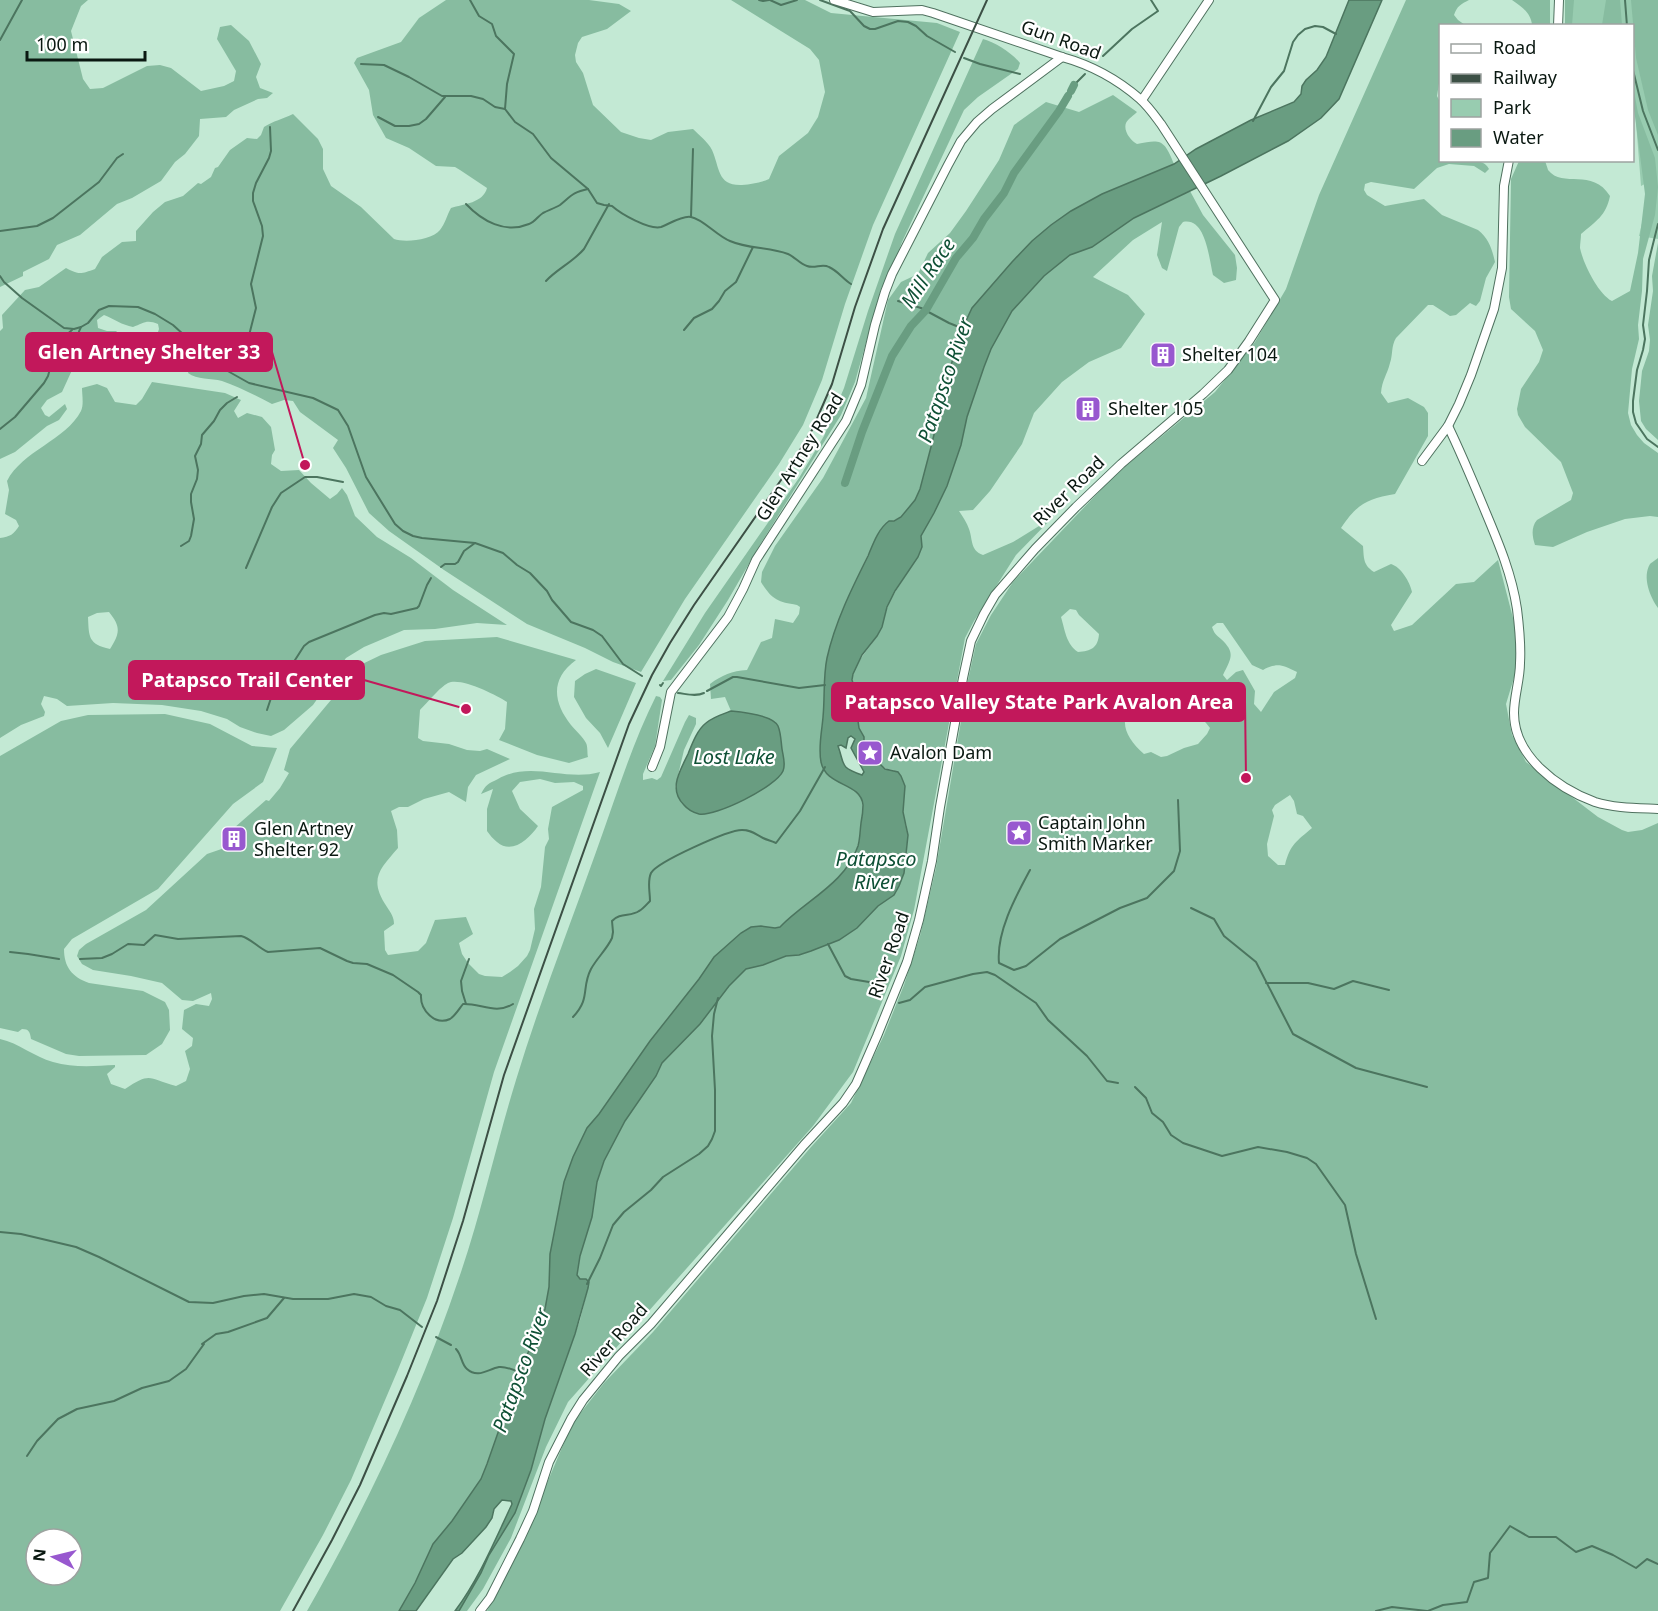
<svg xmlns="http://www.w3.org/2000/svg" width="1658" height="1611" font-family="'Noto Sans',sans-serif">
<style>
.green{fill:#98ccb0}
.forest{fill:#87bca0;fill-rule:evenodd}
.water{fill:#699d81;stroke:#4c755f;stroke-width:1.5;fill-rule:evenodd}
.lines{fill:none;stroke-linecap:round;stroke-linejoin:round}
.stream{stroke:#4c755f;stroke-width:2}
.canal{stroke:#699d81;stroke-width:8}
.street-casing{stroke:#4f715f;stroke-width:10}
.street{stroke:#fff;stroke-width:8}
.rail{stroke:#3c5045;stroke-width:2}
.labels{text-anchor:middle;stroke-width:4.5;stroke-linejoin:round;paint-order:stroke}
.street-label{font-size:18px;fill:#0a1811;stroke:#fff}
.poi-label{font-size:18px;fill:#0a1811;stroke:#fff;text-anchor:start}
.water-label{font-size:20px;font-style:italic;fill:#0e5035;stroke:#fff}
.leader{fill:none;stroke:#c2185b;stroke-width:2}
.callout-dot{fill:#c2185b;stroke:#fff;stroke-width:2}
.callout{fill:#c2185b;stroke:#c2185b;stroke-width:2}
.callout-label{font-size:20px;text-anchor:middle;font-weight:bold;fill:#fff}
</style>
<rect width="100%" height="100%" fill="#c3e9d4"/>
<path class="green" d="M1565 0H1658V239L1639 236 1652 180 1641 186 1633 84 1632 26 1565 25Z"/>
<g class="forest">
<path d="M0 0H88L81 6 71 31 83 79 90 89 103 88 147 66 160 65 171 68 201 91 224 86 234 81 236 71 217 39 220 27 231 25 249 41 261 64 256 77 260 88 273 93 267 98 258 99 234 110 226 117 200 119 199 136 185 154 175 162 161 181 132 198 117 204 80 235 57 245 49 259 23 272V276L0 287Z"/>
<path d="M446 0H589L619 4 631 11 607 29 582 37 578 43 575 55 576 62 583 73 593 105 621 132 639 138 651 140 668 132 693 129C699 135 708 142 712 150 720 168 717 186 742 185 752 184 760 183 769 179L779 156 808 133 818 117 825 92 819 60 810 49 731 0H805L831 13 937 23 960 32 873 225 845 304 822 380 803 425 779 464 685 599 641 672 613 662 585 648 527 624 444 570 389 531 369 513 346 468 333 448 338 440 300 412 293 401 284 400 272 404C255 395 239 387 222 381 211 378 197 380 188 373L191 363C185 356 178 354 169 353L171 348 162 336 157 335 159 329 158 324C147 319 143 323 133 327 122 325 114 319 104 315L97 320 98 328 107 331H116L123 337V341L115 350 109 346H83L62 392 47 400 41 408 45 415 49 417 65 404 67 409 59 420 47 426 15 452 0 459V331L3 328 2 315 25 290 39 287 66 268C79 275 81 274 95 269L102 257 122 242 136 241V231L153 212 165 202 183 196 198 183 201 184 211 177 215 168 218 167 230 150 247 138 257 139 261 135 264 127C273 121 283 119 293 114L318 139 323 149V169L331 186 361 207 394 239C405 243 432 240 440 230 445 224 447 215 451 208 464 204 483 203 487 188L460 170 455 167 436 166 409 148 386 138 373 115 369 90 354 63 357 58 401 42 419 18Z"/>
<path d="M1406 0H1469C1461 4 1457 6 1454 15L1458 20 1465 25 1440 26V77L1437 96 1440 102V160C1455 161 1482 155 1489 169L1485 173 1474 166 1449 164 1437 168 1414 189 1371 182 1365 184 1364 190 1367 195 1385 206 1424 199 1442 215 1478 230C1489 239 1492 249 1495 262L1486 278 1480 301 1476 306 1470 303 1456 315 1450 316 1433 305H1428L1396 338C1391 346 1393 355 1390 363 1387 375 1382 380 1381 393L1388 403 1408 398 1424 407 1428 413V436L1395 494C1367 499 1357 504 1341 528L1363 546C1364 558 1363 565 1374 572L1391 564C1401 567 1410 582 1412 592L1391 625 1394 631 1412 625 1456 584 1474 582 1498 560 1514 622 1518 655 1516 671 1506 704 1512 735 1526 762 1598 817 1622 830 1628 832 1642 830 1658 823V1611H487L517 1554 572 1424 604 1383 653 1332 811 1147 851 1103 884 1035 904 985 920 936 936 868 968 680 976 644 991 615 1013 582 1115 475 1215 392 1255 342 1286 289 1319 195ZM1070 609 1076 610 1079 615 1099 634C1098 648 1091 651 1078 652 1066 644 1065 630 1061 617ZM1217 623H1223L1252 665 1263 670C1278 662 1282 665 1297 672L1295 678 1274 692 1261 712 1254 704 1255 691 1243 670 1236 672 1227 680 1223 675C1231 658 1236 653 1221 639 1216 635 1214 633 1212 627ZM1153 687 1159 688 1163 692 1181 696C1189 710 1201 715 1210 728L1207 734 1198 744 1184 748 1167 756 1161 757 1151 752 1144 754C1125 737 1116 719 1137 698 1141 694 1148 691 1153 687ZM1290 795 1294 801 1297 814 1303 816 1312 828C1297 841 1290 844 1285 865H1278L1268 856 1267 844 1274 816 1272 810 1275 805Z"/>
<path d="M1512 0H1550V25H1532C1531 13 1522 7 1512 0Z"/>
<path d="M1565 0H1574L1572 25H1565Z"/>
<path d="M1606 0H1620L1622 25H1602Z"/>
<path d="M1631 0H1658V135L1648 110 1636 58Z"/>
<path d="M983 39C996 43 1011 52 1020 63L1018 69 978 97 964 110 902 242 894 264 881 289 855 382 841 415 761 543 728 600 699 645 671 680 663 681 705 613 799 478 824 436 844 388 868 311 895 234Z"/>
<path d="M1633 86 1638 113 1655 158 1658 187 1655 215 1643 259 1642 291 1638 325 1639 339 1632 369 1628 413 1631 425 1637 435 1644 443 1658 453V517L1650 516 1625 519 1587 532 1553 547 1535 545C1532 536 1531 527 1537 520L1571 500 1573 493 1561 462 1525 427 1518 415 1517 409 1521 389 1539 362 1543 350 1535 331 1511 309 1509 297 1511 179 1519 161H1545C1545 161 1548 169 1548 170 1563 189 1592 167 1610 196 1606 216 1596 221 1581 234 1581 239 1580 243 1580 248 1583 263 1598 294 1612 301L1630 291 1638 253 1645 194 1633 101Z"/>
<path d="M1113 95 1137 112C1134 115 1128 119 1126 123 1123 131 1131 141 1137 144 1162 139 1164 140 1174 164L1102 194 1071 211 1051 225 1032 241 984 294 964 325 951 365 931 447 920 489 915 500 901 517 885 524 881 529C865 560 850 592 838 625 834 637 829 648 827 660 823 678 825 697 823 715 822 730 818 746 821 761 824 784 849 780 860 796 865 803 862 814 861 823 860 830 860 838 858 845 846 883 806 901 780 927L775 928 761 926 751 927 741 933 715 957 699 979 650 1041 599 1114 587 1128 573 1157 564 1182 550 1254 549 1287 545 1309 507 1407 487 1464 481 1479 452 1521 433 1544 415 1583 399 1611H307C368 1504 421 1392 460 1275 482 1211 496 1145 516 1080 539 1004 569 928 596 852 615 800 631 746 656 696L660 697 662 700 655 746 643 774V780L652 778 657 780 661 777 685 722 689 715 696 718V724L684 750 675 788 744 712 731 711 725 697 711 699 710 684C722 675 732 671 747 670L761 642 772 638 775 619 793 623 799 614 800 607 797 605C778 602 772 600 761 582L762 572 775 546 823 478 866 398 888 300 901 282 918 274 928 253 950 233 966 211 999 160 1014 125 1046 102 1079 112Z"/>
<path d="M1190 191 1203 215 1235 255 1237 268 1236 280 1224 283 1213 275C1209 259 1206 217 1183 222L1179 227 1167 271 1162 268 1157 255 1162 222 1133 240 1093 277 1128 295 1145 314 1121 348 1089 362 1062 382 1034 413 1022 444 990 491 973 510 959 511C963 517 967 523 969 529 973 540 970 550 983 555L1013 542 1052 518 1016 555 974 621 965 638 914 910 901 956 853 1072 813 1126 568 1402 546 1447 511 1538 483 1589 467 1611H459L481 1573 489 1555 515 1513 531 1470 545 1419 580 1320 588 1288 586 1279H580L577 1275 580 1256 592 1217 597 1182 604 1161 625 1121 656 1076 662 1063 700 1023 729 986 746 969 763 965 786 956 799 955 811 951 839 940 857 928 878 906 894 895 899 886 904 873 908 835 906 823 904 819 894 770C886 770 884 767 878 763 874 760 869 759 867 755 862 750 865 744 864 738 863 733 859 730 858 725 856 716 857 707 857 697 856 690 851 683 853 675 857 660 869 649 877 636 883 627 884 616 888 606 896 586 924 556 921 536L934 513 947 486 961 445 967 417 984 367 991 349 1012 311 1044 276 1070 255 1092 247 1134 218Z"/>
<path d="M1658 243V440L1646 429 1641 421 1639 401 1642 371 1649 351 1650 340 1648 325 1653 291 1652 276Z"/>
<path d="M152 382 225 393 241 400 234 411 238 418 247 413 262 417 271 427 275 450 272 455 271 464 281 471 299 470 311 483 330 499 337 494 342 488 347 495 355 516 377 537 411 558 453 590 507 625 477 623 435 629 404 630 364 647 346 658 313 705 284 730 271 736 257 733 240 727 227 719 201 711 162 705 113 703 67 706 57 699 44 696 41 704 45 712 44 716 21 725 0 738V538C10 537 14 534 19 526L16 520 5 514 9 490 7 481C22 451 66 440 81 411 84 405 82 394 82 388L97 384 107 388 115 402 136 405 142 399ZM109 612C121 627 120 633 110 649 88 644 89 637 88 617L97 613Z"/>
<path d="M1658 558V608C1650 597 1642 577 1650 564 1651 563 1657 559 1658 558Z"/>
<path d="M497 637 576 660C550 679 553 702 571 725 576 731 583 737 586 743 588 747 587 753 588 757L569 763 537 755 499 740 505 729 507 702C496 695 461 677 448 683 440 687 427 703 420 710L418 738 423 741 449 744 467 750 480 751 487 749 510 759 476 775 468 787 466 802 449 792 424 799 408 807H399L391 811 397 830 398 848C380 869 368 879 387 907 391 913 394 917 394 924L384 931 385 950 388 955 418 951 426 943 435 920 466 917 473 934 459 943 462 954 468 963 479 974 485 976 502 977 510 972 518 966 527 956 530 950 535 929 534 909 541 887 545 847 549 839 548 829 552 807 583 790V786L574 782 555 783 540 779 520 782 512 791 520 809 538 826C529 839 512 855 497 842 493 839 490 835 487 831V809L493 789 481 794C486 784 488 784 498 779 531 760 565 782 600 772L494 1072 453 1218 427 1298 397 1372 351 1480 323 1535 280 1611H0V1039C19 1043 34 1057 53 1062 73 1068 95 1066 115 1065V1067L107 1074 111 1084 125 1089C152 1071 148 1079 176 1086L186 1081 190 1069 185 1051 192 1046 193 1038 182 1029 184 1010 196 1004 209 1006 212 999 211 993 193 1001 182 1000 162 983 131 976 93 970 82 964 77 956 79 950 86 944 146 910 207 854 236 844 242 839 240 833 234 831V828L266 800 269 801 280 788 289 773 284 770 290 749 331 700 354 668 381 655 425 641ZM36 1539H72V1575H36Z"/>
<path d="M596 669 636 683 608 748 600 733 586 718 574 697 575 681 585 674Z"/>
<path d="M165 714 210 724 252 746 277 748 263 782 233 804 158 889 72 939 64 949C64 967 72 977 89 983L143 991 165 1002 169 1010 170 1030 162 1044 146 1055 79 1056 66 1054 31 1039C30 1032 29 1029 22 1029L18 1032 0 1028V756L61 721 88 715Z"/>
</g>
<g class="water">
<path d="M1349 0H1382L1339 99 1321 118 1288 141 1221 176 1134 218 1092 247 1070 255 1044 276 1012 311 991 349 984 367 967 417 961 445 947 486 934 513 921 536 922 547 918 557 895 591 887 607 882 627 877 636 862 655 853 674 852 680 857 696 856 707 859 728 864 737V751L868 757 880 764 885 769 898 772 901 776 905 786 903 812 908 835 904 873 899 886 894 895 878 906 857 928 839 940 811 951 799 955 786 956 763 965 746 969 729 986 700 1024 662 1063 656 1076 625 1121 604 1161 597 1182 592 1217 580 1256 577 1275 580 1279H586L589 1282 588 1288 575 1334 545 1419 531 1470 515 1513 489 1555 481 1573 459 1611H455C479 1579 495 1540 512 1504L511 1501 502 1500 494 1509 492 1518 486 1527 462 1553 453 1559 416 1611H399L415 1583 433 1544 452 1521 481 1479 487 1464 507 1407 545 1309 549 1287 550 1254 564 1182 573 1157 587 1128 599 1114 650 1041 699 979 714 957 741 933 751 927 761 926 775 928 780 927C806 900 845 884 858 846 860 839 860 831 861 823 862 818 863 811 863 805 861 782 826 787 821 762 818 747 822 731 823 717 825 697 823 677 827 658 835 622 852 588 868 556 873 544 878 529 889 521H894L901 517 915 500 920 489 931 447 951 365 964 325 972 308 1012 262 1032 241 1051 225 1071 211 1102 194 1174 164 1196 149 1251 120 1294 102 1301 94 1302 86 1306 80 1317 70 1326 57ZM851 736 855 739 851 748 863 770 864 772 862 775C839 767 845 765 838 746L841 745 846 748 848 738Z"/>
<path d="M731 711C742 712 773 715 778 726 781 733 781 742 782 749 783 756 786 764 783 771 776 787 715 817 699 814 692 812 688 810 684 805 668 789 680 771 688 754 692 744 697 730 706 723 713 717 723 714 731 711Z"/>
</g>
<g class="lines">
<g class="stream">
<path d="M470 0 479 16 492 24 496 36 514 54 507 84 505 109 515 122 533 134 551 158 588 189 597 203 604 205 612 206C621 214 649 230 661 227 669 224 683 215 691 217 703 219 717 236 730 241 748 249 769 247 788 254 795 257 800 264 807 266 815 269 822 263 829 267 838 271 843 279 851 284"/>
<path d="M759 0 763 1 769 0"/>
<path d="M770 0 781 5 797 0"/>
<path d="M820 0 850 11 864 26 870 29H875L898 21 908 22 916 26 927 36 955 52"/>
<path d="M1625 0 1627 26"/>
<path d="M0 40 22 0"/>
<path d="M1103 56 1132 29 1158 11 1151 0"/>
<path d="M964 58 980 64 1020 74"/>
<path d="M361 64 384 65 409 77 442 96H471L483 99 495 107 505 109"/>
<path d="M1632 66 1643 111 1658 150"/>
<path d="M1074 85 1085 74"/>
<path d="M378 117 395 126H409L419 124 426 119 445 97"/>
<path d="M1253 121 1271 87 1284 71 1293 42 1298 35 1305 29 1315 26 1323 27 1336 34"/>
<path d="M466 204C482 221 505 234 529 224 535 222 538 216 543 213 549 210 555 208 560 205 571 196 573 192 588 189"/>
<path d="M691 217 693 149"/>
<path d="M1658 224 1649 260 1647 291 1643 325 1645 339 1643 350 1637 370 1633 401V412L1636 423 1647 439 1658 447"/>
<path d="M0 231 37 226 53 218 99 182 117 158 123 154"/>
<path d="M0 276 4 282 22 298 64 328 74 329 81 327 88 323 99 310 109 306 138 307 155 314 173 325 217 365 249 383 313 398 338 410 348 426 366 477 395 524 403 531 413 536 422 538 475 543 503 553 517 565 530 573 547 591 552 600 571 622 593 630 602 636 623 664 642 676"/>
<path d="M546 281C557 269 573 262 584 249L609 204"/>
<path d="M898 301 921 308 949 323 964 329"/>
<path d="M684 330 694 318 712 309 719 301 725 291 736 282 753 247"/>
<path d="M69 369C74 356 75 338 81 327"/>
<path d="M225 370 245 351 256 308 251 284 263 236 262 226 253 201V193L256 183 269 158 271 151 270 127"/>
<path d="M0 429 15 417 44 383 48 376 57 343 72 330"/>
<path d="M181 546 189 541 191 536 194 519 191 502V494L197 479 198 470 195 456 201 444 202 435 214 421 220 410 227 403 237 397"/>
<path d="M441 567 445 564H455L458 562 464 551 475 543"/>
<path d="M246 568 272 507 281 493 305 477H317L343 482"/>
<path d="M660 685 661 686 663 683"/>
<path d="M707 691 733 677H737L799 688 825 685"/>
<path d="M678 693C687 694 696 697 704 693"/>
<path d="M267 710 275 686 286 674 304 646 309 642 375 615 384 613 391 614 417 608 419 606 427 585 431 578"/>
<path d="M1030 870C1016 896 996 932 999 963L1014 970 1026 966 1060 939 1120 908 1147 898 1174 871 1180 851 1178 800"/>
<path d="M1191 908 1214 919 1224 936 1256 962 1293 1034 1356 1068 1427 1087"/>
<path d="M828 944 845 976 851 979 869 982 882 996"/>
<path d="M10 952 28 954 59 959"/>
<path d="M80 959 102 958 112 954 128 944 144 945 155 935 178 939 241 936C252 939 258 948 268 952L320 948 347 961 353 963 367 964 393 975 418 992 421 995C420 1010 435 1026 450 1019 455 1016 459 1009 463 1004 480 1003 496 1015 513 1004"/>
<path d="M1266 983H1308L1334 989 1353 981 1389 990"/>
<path d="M899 1003 910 1000 925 987 973 974 987 972 995 975 1036 1003 1048 1020 1087 1056 1107 1081 1118 1083"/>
<path d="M466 1004 462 991 461 981 469 959"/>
<path d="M573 1017C591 998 581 988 591 969 597 958 607 949 612 938L613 932 612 921C620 912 631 917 639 911 643 909 647 904 650 901 650 891 647 882 651 873 657 862 728 830 742 830 752 830 755 834 763 838 767 840 772 841 776 843L800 811 825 767"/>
<path d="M1135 1087 1146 1098 1152 1113 1163 1122 1171 1135 1183 1143 1222 1156 1258 1147 1287 1152 1307 1158 1316 1164 1345 1205 1356 1254 1376 1319"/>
<path d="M0 1232 21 1234 76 1247 99 1257 189 1302 213 1303 244 1296 264 1294 293 1299H328L354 1294 371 1297 386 1306 400 1310 422 1327"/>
<path d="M587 1284 600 1258 613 1225 624 1212 651 1190 663 1177 699 1154 708 1146 712 1139 715 1131V1090L712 1036 714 1014 718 998"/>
<path d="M436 1337 451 1345"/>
<path d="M456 1349C462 1355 461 1364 467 1369 478 1379 488 1369 499 1367 507 1366 516 1371 523 1374"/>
<path d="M27 1456 37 1441 58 1419 77 1409 114 1401 142 1388 169 1381 186 1369 204 1344H202L216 1334 228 1332 267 1318 284 1298"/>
<path d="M1376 1611 1392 1607 1427 1611"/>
<path d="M1428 1611 1443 1605 1467 1602 1474 1582 1488 1578 1490 1553 1510 1526 1529 1537H1556L1576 1552 1592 1546 1613 1555 1636 1568 1647 1559 1658 1564"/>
</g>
<g class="canal">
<path d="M1071 91 1074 85"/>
<path d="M845 483 862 432 892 356 911 326 926 310 956 258 973 238 984 219 1004 193 1014 173 1059 111 1068 96"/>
</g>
<g class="street-casing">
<g id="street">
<path d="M1558 26 1559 0"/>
<path d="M1142 100 1209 0"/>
<path d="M1448 426C1462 455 1474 484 1486 513 1499 544 1512 575 1517 609 1519 625 1521 647 1520 663 1520 680 1514 696 1514 713 1514 756 1557 788 1595 802 1614 808 1637 808 1658 809"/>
<path d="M1422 461 1448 426 1459 404 1471 375 1494 309 1502 268 1504 186 1509 160"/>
<path d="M652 767 660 747 671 692 728 617 743 589 756 560 846 421 861 385 875 325 885 292 892 274 948 165 961 141 977 122 992 109 1062 57"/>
<path d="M480 1611 490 1598 520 1539 533 1511 549 1462 571 1419 583 1400 619 1356 651 1324 804 1145 843 1103 856 1084 877 1036 907 962 919 920 932 861 940 807 963 678 971 641 984 614 995 595 1035 549 1076 507 1121 464 1203 394 1228 370 1249 341 1275 300 1161 124C1155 116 1148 106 1140 99 1117 79 1091 65 1062 57L933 13 922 10 873 12 834 0"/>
</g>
</g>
<use href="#street" class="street"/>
<path class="rail" d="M293 1611 332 1540 360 1485 407 1376 437 1301 463 1221 504 1075 629 724 652 675 670 643 694 605 788 470 812 430 832 384 855 307 883 229 987 0"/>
</g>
<defs>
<g id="building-square" transform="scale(1.35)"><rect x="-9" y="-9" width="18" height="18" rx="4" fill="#9858cf" stroke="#fff"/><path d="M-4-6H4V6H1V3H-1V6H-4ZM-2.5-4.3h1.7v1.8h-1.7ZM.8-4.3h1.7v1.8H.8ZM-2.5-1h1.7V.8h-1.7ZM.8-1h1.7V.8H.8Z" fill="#fff"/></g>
<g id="sight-square" transform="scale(1.35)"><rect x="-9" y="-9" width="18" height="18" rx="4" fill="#9858cf" stroke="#fff"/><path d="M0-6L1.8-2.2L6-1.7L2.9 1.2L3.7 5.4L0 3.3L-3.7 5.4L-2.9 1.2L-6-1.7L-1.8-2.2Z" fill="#fff"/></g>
</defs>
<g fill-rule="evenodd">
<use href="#building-square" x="1163" y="355"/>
<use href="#building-square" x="1088" y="409"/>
<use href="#sight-square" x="870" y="753"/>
<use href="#sight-square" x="1019" y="833"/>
<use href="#building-square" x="234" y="839"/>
</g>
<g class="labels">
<g class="street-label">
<text transform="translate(1061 40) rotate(20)" y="6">Gun Road</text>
<text transform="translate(800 457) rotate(-58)" y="6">Glen Artney Road</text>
<text transform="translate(1069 491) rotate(-44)" y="6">River Road</text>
<text transform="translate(889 955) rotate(-71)" y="6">River Road</text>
<text transform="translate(614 1340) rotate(-48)" y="6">River Road</text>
</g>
<g class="poi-label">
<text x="1182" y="361">Shelter 104</text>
<text x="1108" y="415">Shelter 105</text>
<text x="890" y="759">Avalon Dam</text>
<text x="1038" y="829">Captain John<tspan x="1038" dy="21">Smith Marker</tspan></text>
<text x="254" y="835">Glen Artney<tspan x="254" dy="21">Shelter 92</tspan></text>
</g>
<g class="water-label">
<text transform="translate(928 273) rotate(-56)" y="7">Mill Race</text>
<text transform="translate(945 380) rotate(-71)" y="7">Patapsco River</text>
<text x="734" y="764">Lost Lake</text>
<text x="876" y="866">Patapsco<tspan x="876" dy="23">River</tspan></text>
<text transform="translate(521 1370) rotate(-70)" y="7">Patapsco River</text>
</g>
</g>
<path class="leader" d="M305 465L272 352M466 709L364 680M1246 778L1245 702"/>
<g class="callout-dot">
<circle cx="305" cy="465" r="6"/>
<circle cx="466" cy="709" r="6"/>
<circle cx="1246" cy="778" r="6"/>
</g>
<g class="callout">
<rect x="26" y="333" width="246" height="38" rx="6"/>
<rect x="129" y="661" width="235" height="38" rx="6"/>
<rect x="832" y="683" width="413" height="38" rx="6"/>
</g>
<g class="callout-label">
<text x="149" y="359">Glen Artney Shelter 33</text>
<text x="247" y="687">Patapsco Trail Center</text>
<text x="1039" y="709">Patapsco Valley State Park Avalon Area</text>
</g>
<rect x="1439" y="24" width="195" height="138" fill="#ffffff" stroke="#9da3a0" stroke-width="1.5"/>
<rect x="1451" y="44" width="30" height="9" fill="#ffffff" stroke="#9da3a0" stroke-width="1.5"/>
<text x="1493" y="54" font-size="18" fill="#0a1811">Road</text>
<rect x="1451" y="74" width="30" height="9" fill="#3c5045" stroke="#9da3a0" stroke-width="1.5"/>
<text x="1493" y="84" font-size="18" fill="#0a1811">Railway</text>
<rect x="1451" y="99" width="30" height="18" fill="#98ccb0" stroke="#9da3a0" stroke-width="1.5"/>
<text x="1493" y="114" font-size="18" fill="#0a1811">Park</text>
<rect x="1451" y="129" width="30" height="18" fill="#699d81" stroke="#9da3a0" stroke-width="1.5"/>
<text x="1493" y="144" font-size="18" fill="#0a1811">Water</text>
<g transform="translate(54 1557) rotate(277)"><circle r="28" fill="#ffffff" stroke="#9da3a0" stroke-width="1.5"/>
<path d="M0-4.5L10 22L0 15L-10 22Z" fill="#9858cf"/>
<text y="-9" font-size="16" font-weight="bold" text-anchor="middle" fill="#0a1811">N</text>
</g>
<path d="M27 51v9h118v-9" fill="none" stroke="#0a1811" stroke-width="3"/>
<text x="36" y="51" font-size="18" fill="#0a1811" stroke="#ffffff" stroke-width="4.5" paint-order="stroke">100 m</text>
</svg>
